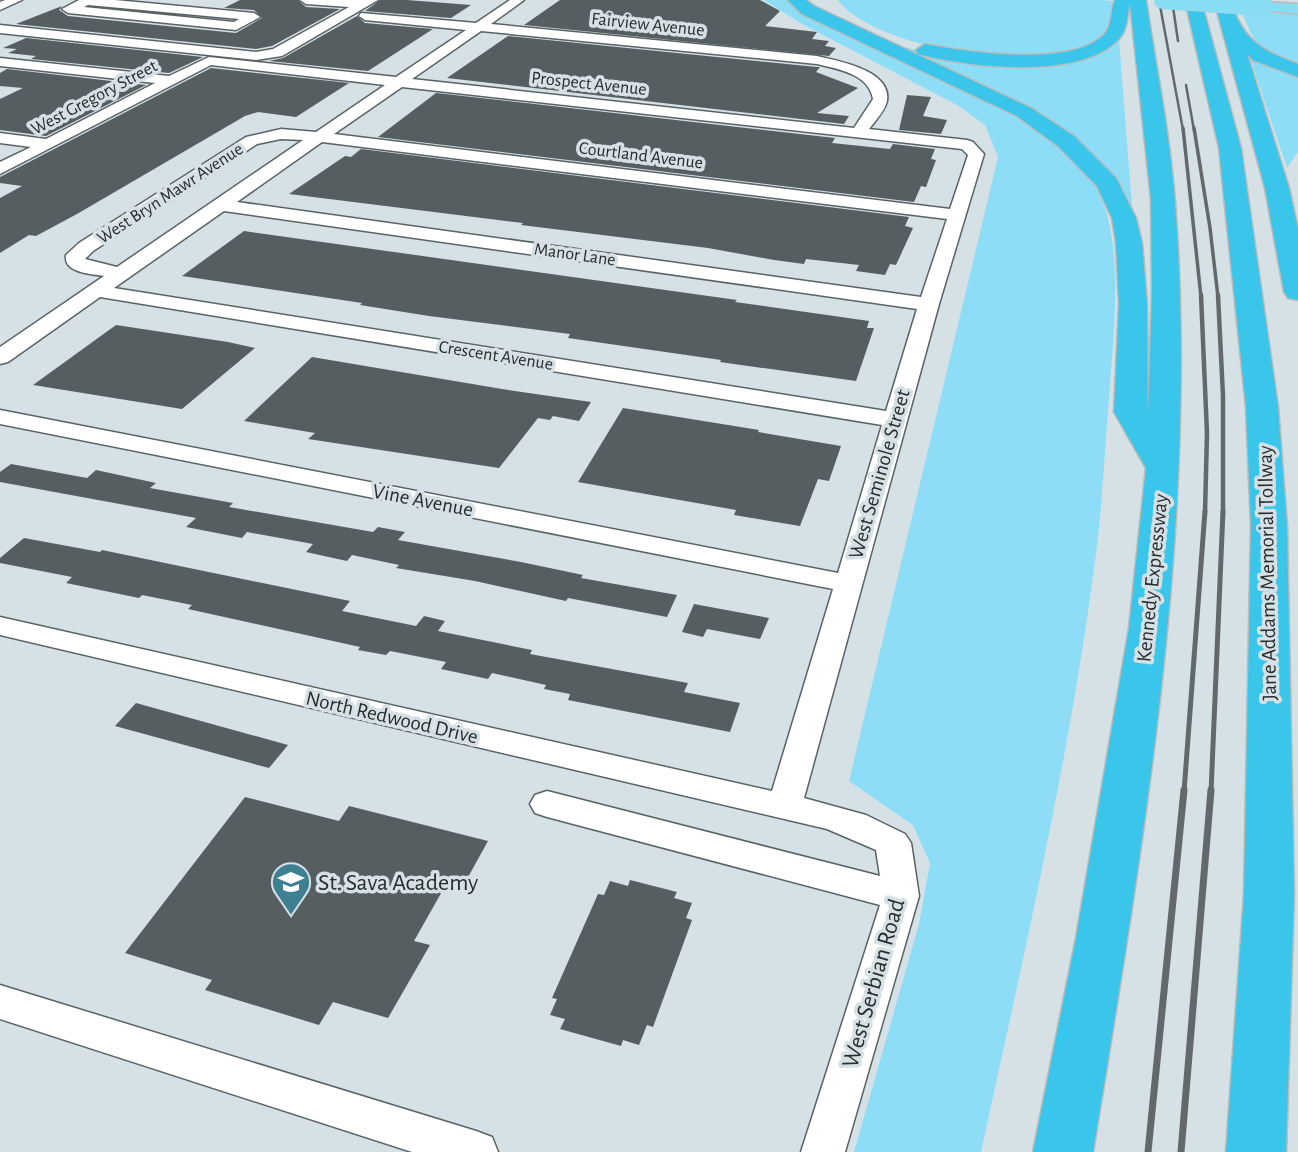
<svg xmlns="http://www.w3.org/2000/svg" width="1298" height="1152" font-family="'Alegreya Sans',sans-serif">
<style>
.green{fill:#8eddf6}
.building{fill:#555f62}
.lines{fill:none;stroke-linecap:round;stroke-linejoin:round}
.minor-casing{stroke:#596366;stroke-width:3}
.major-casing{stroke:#babbbc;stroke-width:3}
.highway-casing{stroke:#babbbc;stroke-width:3}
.minor{fill:#fff;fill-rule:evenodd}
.major{fill:#89ddf3;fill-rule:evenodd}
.highway{fill:#3ac6eb;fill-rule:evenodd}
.rail-far4{stroke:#63696b;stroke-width:2.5}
.rail-far3{stroke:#63696b;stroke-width:3.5}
.rail-far2{stroke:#63696b;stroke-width:4.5}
.rail-far1{stroke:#63696b;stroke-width:5}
.rail{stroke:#63696b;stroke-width:7}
.major-bridge-casing{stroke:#babbbc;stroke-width:18;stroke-linecap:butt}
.major-bridge{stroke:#89ddf3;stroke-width:18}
.labels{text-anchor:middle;stroke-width:7;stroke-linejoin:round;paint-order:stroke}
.far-street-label{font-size:18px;fill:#282c2d;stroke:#d6e1e5}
.street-label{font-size:21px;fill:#282c2d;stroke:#d6e1e5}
.near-poi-label{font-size:24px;fill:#282c2d;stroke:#d6e1e5;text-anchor:start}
.near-street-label{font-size:24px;fill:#282c2d;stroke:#d6e1e5}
</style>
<rect width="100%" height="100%" fill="#d6e1e5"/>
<g class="green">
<path d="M764 0H787L803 13C846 33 888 53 930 73 989 101 1055 127 1093 183 1127 233 1113 338 1109 398 1105 444 1103 491 1098 537 1073 744 1025 949 981 1152H854L919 924 930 863 913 825 849 781 998 157 985 125 959 106 802 24Z"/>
<path d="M838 0H1101L1113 1C1111 11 1111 23 1104 32 1063 83 872 49 838 0Z"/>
<path d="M1242 11 1298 15V67C1264 56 1253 45 1242 11Z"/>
<path d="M1119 39 1132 207C1081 115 977 82 887 42L937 56 1043 63Z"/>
<path d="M1250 58 1298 73V152L1287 168Z"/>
</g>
<g class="building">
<path d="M240 0H298L306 7 340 9 272 46 256 49 16 24 62 6 59 10 68 16 236 33 262 18 254 10 224 8Z"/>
<path d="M380 0H407L471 5 451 18 365 11Z"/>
<path d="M560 0H760L780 11 765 26 817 32 812 39 829 41 825 46 836 48 829 56 524 25Z"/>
<path d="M357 16 365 23 433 29 368 71 269 61 283 58Z"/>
<path d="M508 36 817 67H820L816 72 858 88 817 113 849 116 844 124 447 78Z"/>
<path d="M26 38 203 57 169 73 31 59 36 56 8 53 17 49 3 48Z"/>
<path d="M211 68 349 83 296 117 258 112 245 116 77 214 36 236 29 235 0 253V198L22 186 0 183V177Z"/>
<path d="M7 69 146 85 46 136 0 130V99L23 88 0 86V73Z"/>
<path d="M436 93 835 138 832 143 890 149 893 144 935 149 931 159 936 160 926 187 921 186 914 202 378 137Z"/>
<path d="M907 95 931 97 923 116 947 120 941 134 899 130Z"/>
<path d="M361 149 909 217 905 226 913 228 896 265 890 264 885 275 856 271 859 265 806 259 804 264 774 260 708 248 521 225 523 223 289 194 345 156 351 157Z"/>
<path d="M244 231 737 300 735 302 869 321 867 328H874L856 381 720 362 721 360 568 338 570 334 429 316 360 305 362 303 182 276Z"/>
<path d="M116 325 228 342 255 348 182 409 33 385Z"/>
<path d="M312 357 502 389 591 402 579 421 553 416 550 420 538 418 499 468 308 439 315 433 244 421Z"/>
<path d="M623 408 759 430 758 432 841 446 829 481 818 479 800 526 734 515 736 510 578 482Z"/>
<path d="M11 464 87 478 96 470 156 483 150 488 233 503 229 507 373 532 378 527 405 532 398 540 521 562 583 575 581 578 677 595 667 617 568 598 566 601 475 581 396 568 399 565 352 555 347 561 306 552 313 544 247 532 242 538 186 527 196 518 0 482V472Z"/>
<path d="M24 538 100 552 102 550 350 601 342 611 416 626 424 616 445 621 438 631 532 650 530 654 688 683 684 692 740 703 730 732 568 700 570 694 544 689 546 685 492 673 488 679 441 669 446 662 390 651 386 655 358 650 360 647 188 609 192 605 142 595 139 598 66 583 72 577 0 563V558Z"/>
<path d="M694 604 769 618 760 639 707 629 703 637 682 632Z"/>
<path d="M136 703 288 745 269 768 115 726Z"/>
<path d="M245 797 339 821 349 806 488 841 467 879 461 878 454 891 444 888 414 941 430 945 388 1018 333 1002 319 1025 205 990 212 980 125 953Z"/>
<path d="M630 880 677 892 674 898 692 903 686 918 692 920 653 1027 647 1025 639 1045 623 1040 621 1046 560 1029 565 1019 550 1015 557 999 552 998 598 894 604 895 610 881 628 886Z"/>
</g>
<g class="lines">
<g class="minor-casing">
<g id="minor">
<path d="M5 0H22L0 10V2Z"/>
<path d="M79 0H115L254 13 260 17 236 30 68 13 62 9ZM88 5 239 19 234 22 84 7Z"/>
<path d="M300 0H378L282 56 256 60 0 33V25L256 52 273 49 349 7 306 4Z"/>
<path d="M510 0H524L491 24 817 56C838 61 892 70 887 101 885 111 875 121 869 129L967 140 973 142 984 154 939 304 804 798 866 815 905 834 911 843 919 896 845 1152H801L880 905 547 817 535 813 530 804 535 795 547 791 880 876 876 850 827 829 0 635V617L772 791 833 589 0 424V410L838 573 882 425 100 297 8 362 0 364V347L104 276C91 274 63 273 66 255L79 243 246 137 281 129 316 132 385 85 211 65 0 174V162L31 147 0 143V133L46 139 155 83 0 66V58L169 76 209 57 396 77 466 30 365 20 359 16 361 13 476 23ZM481 31 817 64C838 69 869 74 873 99L854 128 412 79ZM402 87 962 149 968 155 950 209 334 134ZM281 139 303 140 117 267 85 259 93 251 257 144ZM322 142 947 219 921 297 237 202ZM224 211 917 309 886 411 114 288Z"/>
<path d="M0 985 476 1131 492 1137 498 1152H412L0 1019Z"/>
</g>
</g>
<g class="major-casing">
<path id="major" d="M1264 2 1298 4V14L1259 10 1256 7Z"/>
</g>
<g class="highway-casing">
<g id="highway">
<path d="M788 0H806L814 6 1031 108 1074 136 1116 178 1136 218 1142 243 1147 304 1148 415 1152 293 1151 199 1130 3C1127 15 1128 29 1119 39 1079 81 969 67 918 54L916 50 925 44C965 52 1077 69 1106 32 1112 24 1111 9 1115 0H1146C1156 67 1170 135 1175 202 1199 521 1144 838 1093 1152H1033L1076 938 1129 628 1146 468 1114 412 1119 304 1116 243 1112 218 1097 186 1058 146 1017 116 802 14Z"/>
<path d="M1185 0H1201L1241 148 1278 407 1287 526 1294 894 1286 1152H1226L1244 894 1251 526 1246 407 1219 148Z"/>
<path d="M1214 0H1230C1243 40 1260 50 1298 64V77L1253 60 1247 54 1289 188 1298 229V300L1288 298 1284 292 1265 188Z"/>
</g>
</g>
<use href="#minor" class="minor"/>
<use href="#major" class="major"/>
<use href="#highway" class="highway"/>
<g class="rail-far4">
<path d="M1159 0 1183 130"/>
<path d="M1172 0 1178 41"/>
<path d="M1186 85 1194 130"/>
</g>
<g class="rail-far3">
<path d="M1183 128 1201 297"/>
<path d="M1194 128 1210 228 1218 297"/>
</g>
<g class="rail-far2">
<path d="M1201 295 1207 433 1205 513"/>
<path d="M1218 295 1223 396V513"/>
</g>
<g class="rail-far1">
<path d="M1184 792 1205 511"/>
<path d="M1211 792 1223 511"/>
</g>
<g class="rail">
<path d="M1148 1152 1184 790"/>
<path d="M1181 1152 1211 790"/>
</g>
<g class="major-bridge-casing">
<path id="major-bridge" d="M1163 0 1264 7"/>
</g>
<use href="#major-bridge" class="major-bridge"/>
</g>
<defs>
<g id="school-pin" transform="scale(2.0125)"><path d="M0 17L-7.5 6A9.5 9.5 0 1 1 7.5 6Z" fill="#3f7f92" stroke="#d6e1e5"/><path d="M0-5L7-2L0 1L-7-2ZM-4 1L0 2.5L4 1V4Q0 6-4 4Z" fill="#fff"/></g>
</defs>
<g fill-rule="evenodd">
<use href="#school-pin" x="291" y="882"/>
</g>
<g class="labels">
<g class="far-street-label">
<text transform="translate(648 24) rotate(6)" y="6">Fairview Avenue</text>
<text transform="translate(589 83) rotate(6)" y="6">Prospect Avenue</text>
<text transform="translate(94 97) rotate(-28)" y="6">West Gregory Street</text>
<text transform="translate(641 155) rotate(7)" y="6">Courtland Avenue</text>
<text transform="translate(170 193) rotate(-33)" y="6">West Bryn Mawr Avenue</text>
<text transform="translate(575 254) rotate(8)" y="6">Manor Lane</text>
<text transform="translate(496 355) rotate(9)" y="6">Crescent Avenue</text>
</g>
<g class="street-label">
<text transform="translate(879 474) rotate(-74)" y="7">West Seminole Street</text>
<text transform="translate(423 500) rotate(11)" y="7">Vine Avenue</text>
<text transform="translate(1267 573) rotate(-91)" y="7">Jane Addams Memorial Tollway</text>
<text transform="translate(1152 578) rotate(-84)" y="7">Kennedy Expressway</text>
<text transform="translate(392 717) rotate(13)" y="7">North Redwood Drive</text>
</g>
<g class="near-poi-label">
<text x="318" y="890">St. Sava Academy</text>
</g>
<g class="near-street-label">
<text transform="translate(873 983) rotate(-74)" y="8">West Serbian Road</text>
</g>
</g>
</svg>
